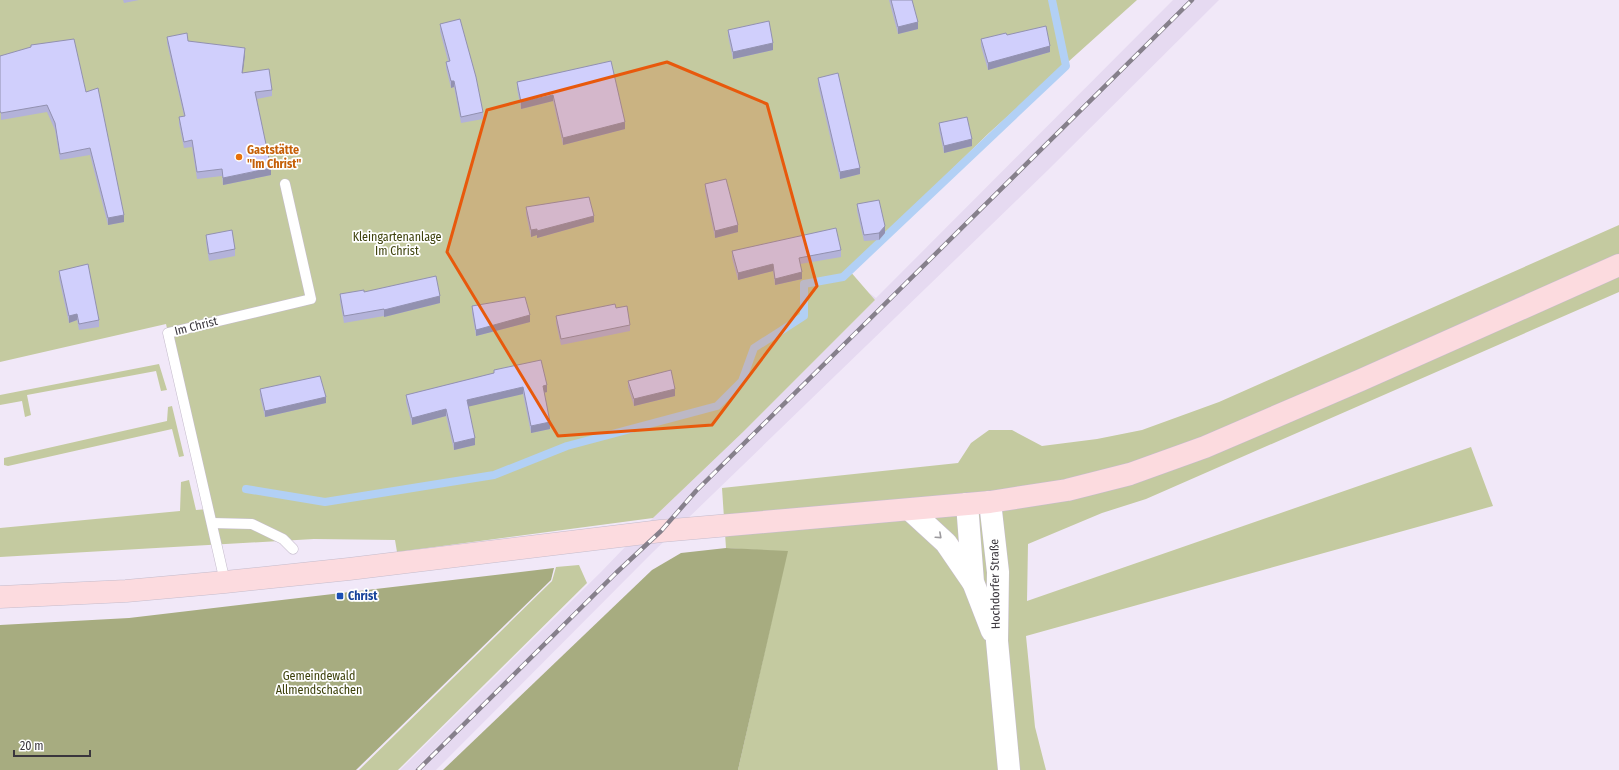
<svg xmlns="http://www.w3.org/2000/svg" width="1619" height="770" font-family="'Fira Sans Condensed',sans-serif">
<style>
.built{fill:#e6daf1}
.green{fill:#c4caa0}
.forest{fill:#a7ac80}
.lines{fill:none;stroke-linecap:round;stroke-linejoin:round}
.stream{stroke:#b2d0f5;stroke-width:8}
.service-casing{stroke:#c5bccc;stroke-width:11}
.tertiary-casing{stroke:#c5bccc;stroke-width:23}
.secondary-casing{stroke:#c5bccc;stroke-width:23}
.service{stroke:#fff;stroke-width:10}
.tertiary{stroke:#fff;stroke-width:22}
.secondary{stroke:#fcdbdf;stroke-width:22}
.rail-casing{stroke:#86808b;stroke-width:4.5}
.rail{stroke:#fff;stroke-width:3;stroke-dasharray:9;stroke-linecap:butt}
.wall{fill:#b3b2d9}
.shaded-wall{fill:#9291b0}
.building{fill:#d0cffc;stroke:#9291b0}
.oneway{stroke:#9c9a9e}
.marked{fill:#e8590c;fill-opacity:0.2;stroke:#e8590c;stroke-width:3;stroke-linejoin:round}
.food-dot{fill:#e8710a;stroke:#fff;stroke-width:1.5}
.transit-dot{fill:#1a4fb4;stroke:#fff;stroke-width:1.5}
.labels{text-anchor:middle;stroke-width:3.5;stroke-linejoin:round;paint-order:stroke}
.food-label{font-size:12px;font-weight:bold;fill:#c56008;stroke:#fff;text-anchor:start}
.park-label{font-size:12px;fill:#3d410b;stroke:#fff}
.street-label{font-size:12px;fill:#3a363d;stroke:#fff}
.transit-label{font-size:12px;font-weight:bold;fill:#164399;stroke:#fff;text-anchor:start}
</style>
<rect width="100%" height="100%" fill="#f1e8f8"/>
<path class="built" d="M1173 0H1219L1048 170 652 553 436 770H400L601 572 653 518 743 432 875 300 868 292 876 298Z"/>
<g class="green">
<path d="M0 0H1137L989 133 849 270 875 300 743 432 653 518 397 552 395 540 314 539 0 557V528L180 511 181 482 189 480 196 510 208 509 166 324 0 362Z"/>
<path d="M1619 225V292L1146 499 1102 513 1028 544 1027 601 1471 447 1493 506 1026 636 1035 727 1046 770H738L787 552 726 548 722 488 958 463 971 443 989 430H1012L1042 446 1097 439 1142 430 1219 402Z"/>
<path d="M159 364 167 390 161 391 156 371 27 395 31 415 25 417 22 401 0 405V395Z"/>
<path d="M172 406 184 456 179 457 172 429 8 466 4 465V458L167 421 168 407Z"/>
<path d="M579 565 587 583 398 770H359L552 581 556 567Z"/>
</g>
<g class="forest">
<path d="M726 548 788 551 738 770H443L652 570 681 553Z"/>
<path d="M554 568 551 580 356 770H0V625L129 618Z"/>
</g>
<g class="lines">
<path class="stream" d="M246 489 325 502 494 475 567 446 717 406 742 381 754 348 804 316V284L843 277 1066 66 1052 0"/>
<g class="service-casing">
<g id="service">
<path d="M212 523 252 524 283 539 293 549"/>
<path d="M225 582 168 333 311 299 285 184"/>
</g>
</g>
<g class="tertiary-casing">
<g id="tertiary">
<path d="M990 502 998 572 997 641 1009 770"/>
<path d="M967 504 973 582 992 631"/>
<path d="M910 510 946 543 972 581"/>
</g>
</g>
<g class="secondary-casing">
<path id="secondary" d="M0 597 126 591 225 582 349 569 661 531 990 502 1067 490 1130 474 1205 447 1361 380 1619 265"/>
</g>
<use href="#service" class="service"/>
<use href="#tertiary" class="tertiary"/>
<use href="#secondary" class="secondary"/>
<g class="rail-casing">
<path id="rail" d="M418 770 616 573 661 531 696 491 1192 0"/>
</g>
<use href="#rail" class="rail"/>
</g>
<g class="wall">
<path d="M123 0H139L124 3Z"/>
<path d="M889 0H912L918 29 898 34Z"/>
<path d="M440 24 483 112V119L461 123 454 87 451 88 446 68V62L448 61 440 31Z"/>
<path d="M728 30 773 50 733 59 728 36Z"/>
<path d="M1007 35 1050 52 988 70 981 46V39Z"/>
<path d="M167 37 188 41 245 55 242 73 272 90V96L257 99 271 175 223 185 222 176 197 179 192 147 184 148 179 124V117L184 116 167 43Z"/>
<path d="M0 56 86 92 124 222 108 225 90 155 60 160 55 130 47 112 1 120Z"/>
<path d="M611 61 625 129 563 145 553 101 521 109 517 89V82Z"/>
<path d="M818 78 860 174 840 179 818 85Z"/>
<path d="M939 123 972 146 944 153 939 129Z"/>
<path d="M705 184 738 232 715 238 705 191Z"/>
<path d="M857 204 885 233 879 240 864 241 857 211Z"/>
<path d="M526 207 594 222 537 238V235L531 237 526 214Z"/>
<path d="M206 235 235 249V256L209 261 206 242Z"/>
<path d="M841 250V257L800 264 802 279 775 285 773 271 738 280 732 258V251Z"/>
<path d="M59 271 99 320V327L79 330 77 320 69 323 59 278Z"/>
<path d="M364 292 440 303 384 317V316L344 323 340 301V294Z"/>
<path d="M472 306 530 322 476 336 472 313Z"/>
<path d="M616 308 630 325V331L561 345 556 323V316Z"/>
<path d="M494 370 547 392 544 393 550 429 531 433 523 394 468 406 475 445 454 450 446 416 412 425 406 402V395L494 373Z"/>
<path d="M628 381 675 396 634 406 628 387Z"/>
<path d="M260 389 326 403 265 417 260 396Z"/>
</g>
<g class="shaded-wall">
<path d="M918 22V29L898 34V27Z"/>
<path d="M773 43V50L733 59V52Z"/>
<path d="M1050 46V52L988 70V63Z"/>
<path d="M245 48V55L242 80V73Z"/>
<path d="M451 81H454V87L451 88Z"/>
<path d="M553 95V101L521 109V102Z"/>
<path d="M625 122V129L563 145V138Z"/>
<path d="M972 139V146L944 153V146Z"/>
<path d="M271 168V175L223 185V178Z"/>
<path d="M860 168V174L840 179V172Z"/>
<path d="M124 215V222L108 225V218Z"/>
<path d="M594 216V222L537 238V231Z"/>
<path d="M738 225V232L715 238V231Z"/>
<path d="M885 226V233L879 240V233Z"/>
<path d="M537 229V235L531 237V230Z"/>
<path d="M773 264V271L738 280V273Z"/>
<path d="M802 272V279L775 285V279Z"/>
<path d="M440 296V303L384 317V310Z"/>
<path d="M77 314V320L69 323V316Z"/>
<path d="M530 315V322L476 336V330Z"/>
<path d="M547 385V392L543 393V386Z"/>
<path d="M523 387V394L467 407V400Z"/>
<path d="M675 389V396L634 406V399Z"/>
<path d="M326 397V403L265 417V411Z"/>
<path d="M446 409V416L412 425V418Z"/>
<path d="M550 422V429L531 433V426Z"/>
<path d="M475 438V445L454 450V443Z"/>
</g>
<g class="building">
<path d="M891 0H912L918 22 898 27Z"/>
<path d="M460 19 476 77 483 112 461 117 454 81H451L446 62 450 61 440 24Z"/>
<path d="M769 21 773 43 733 52 728 30Z"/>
<path d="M1046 26 1050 46 988 63 981 39 1006 33 1007 35Z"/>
<path d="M187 33 188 41 245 48 242 73 269 69 272 90 255 92 271 168 223 178 222 169 197 172 192 140 184 142 179 117 185 116 167 37Z"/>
<path d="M74 39 86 92 98 88 124 215 108 218 90 148 60 154 55 123 47 105 1 113 0 111V56L31 47V45Z"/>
<path d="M611 61 625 122 563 138 553 95 521 102 517 82Z"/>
<path d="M838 73 860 168 840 172 818 78Z"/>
<path d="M967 117 972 139 944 146 939 123Z"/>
<path d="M726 179 738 225 715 231 705 184Z"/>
<path d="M589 197 594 216 537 231V229L531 230 526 207Z"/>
<path d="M879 200 885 226 879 233 864 235 857 204Z"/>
<path d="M836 228 841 250 799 258 802 272 775 279 773 264 738 273 732 251Z"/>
<path d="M232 230 235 249 209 254 206 235Z"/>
<path d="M88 264 99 320 79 324 77 314 69 316 59 271Z"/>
<path d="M436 276 440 296 384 310V309L344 316 340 294 364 290V292Z"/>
<path d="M525 297 530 315 476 330 472 306Z"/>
<path d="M615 304 616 308 627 306 630 325 561 339 556 316Z"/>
<path d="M541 360 547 385 543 386 550 422 531 426 523 387 467 400 475 438 454 443 446 409 412 418 406 395 494 373V370Z"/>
<path d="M671 370 675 389 634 399 628 381Z"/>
<path d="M320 376 326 397 265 411 260 389Z"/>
</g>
<defs><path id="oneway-chevron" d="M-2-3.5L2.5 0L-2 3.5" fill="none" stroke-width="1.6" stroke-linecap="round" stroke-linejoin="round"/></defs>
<use class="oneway" href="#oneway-chevron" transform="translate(939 536) rotate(42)"/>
<path class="marked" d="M667 62 767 104 817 286 712 425 558 436 447 252 487 110Z"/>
<circle class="food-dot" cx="239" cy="157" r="4"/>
<rect class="transit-dot" x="336" y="592" width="8" height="8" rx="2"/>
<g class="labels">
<g class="food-label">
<text x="247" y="154">Gaststätte<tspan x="247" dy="14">"Im Christ"</tspan></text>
</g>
<g class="park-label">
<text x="397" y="241">Kleingartenanlage<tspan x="397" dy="14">Im Christ</tspan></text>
<text x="319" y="680">Gemeindewald<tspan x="319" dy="14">Allmendschachen</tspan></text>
</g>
<g class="street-label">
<text transform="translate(196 326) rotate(-14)" y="4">Im Christ</text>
<text transform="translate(995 584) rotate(-91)" y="4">Hochdorfer Straße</text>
</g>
<g class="transit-label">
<text x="348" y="600">Christ</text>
</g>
</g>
<path d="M14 750v6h76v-6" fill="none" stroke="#3a363d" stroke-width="2"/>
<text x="20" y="750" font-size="12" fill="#3a363d" stroke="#ffffff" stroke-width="3" paint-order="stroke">20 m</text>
</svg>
